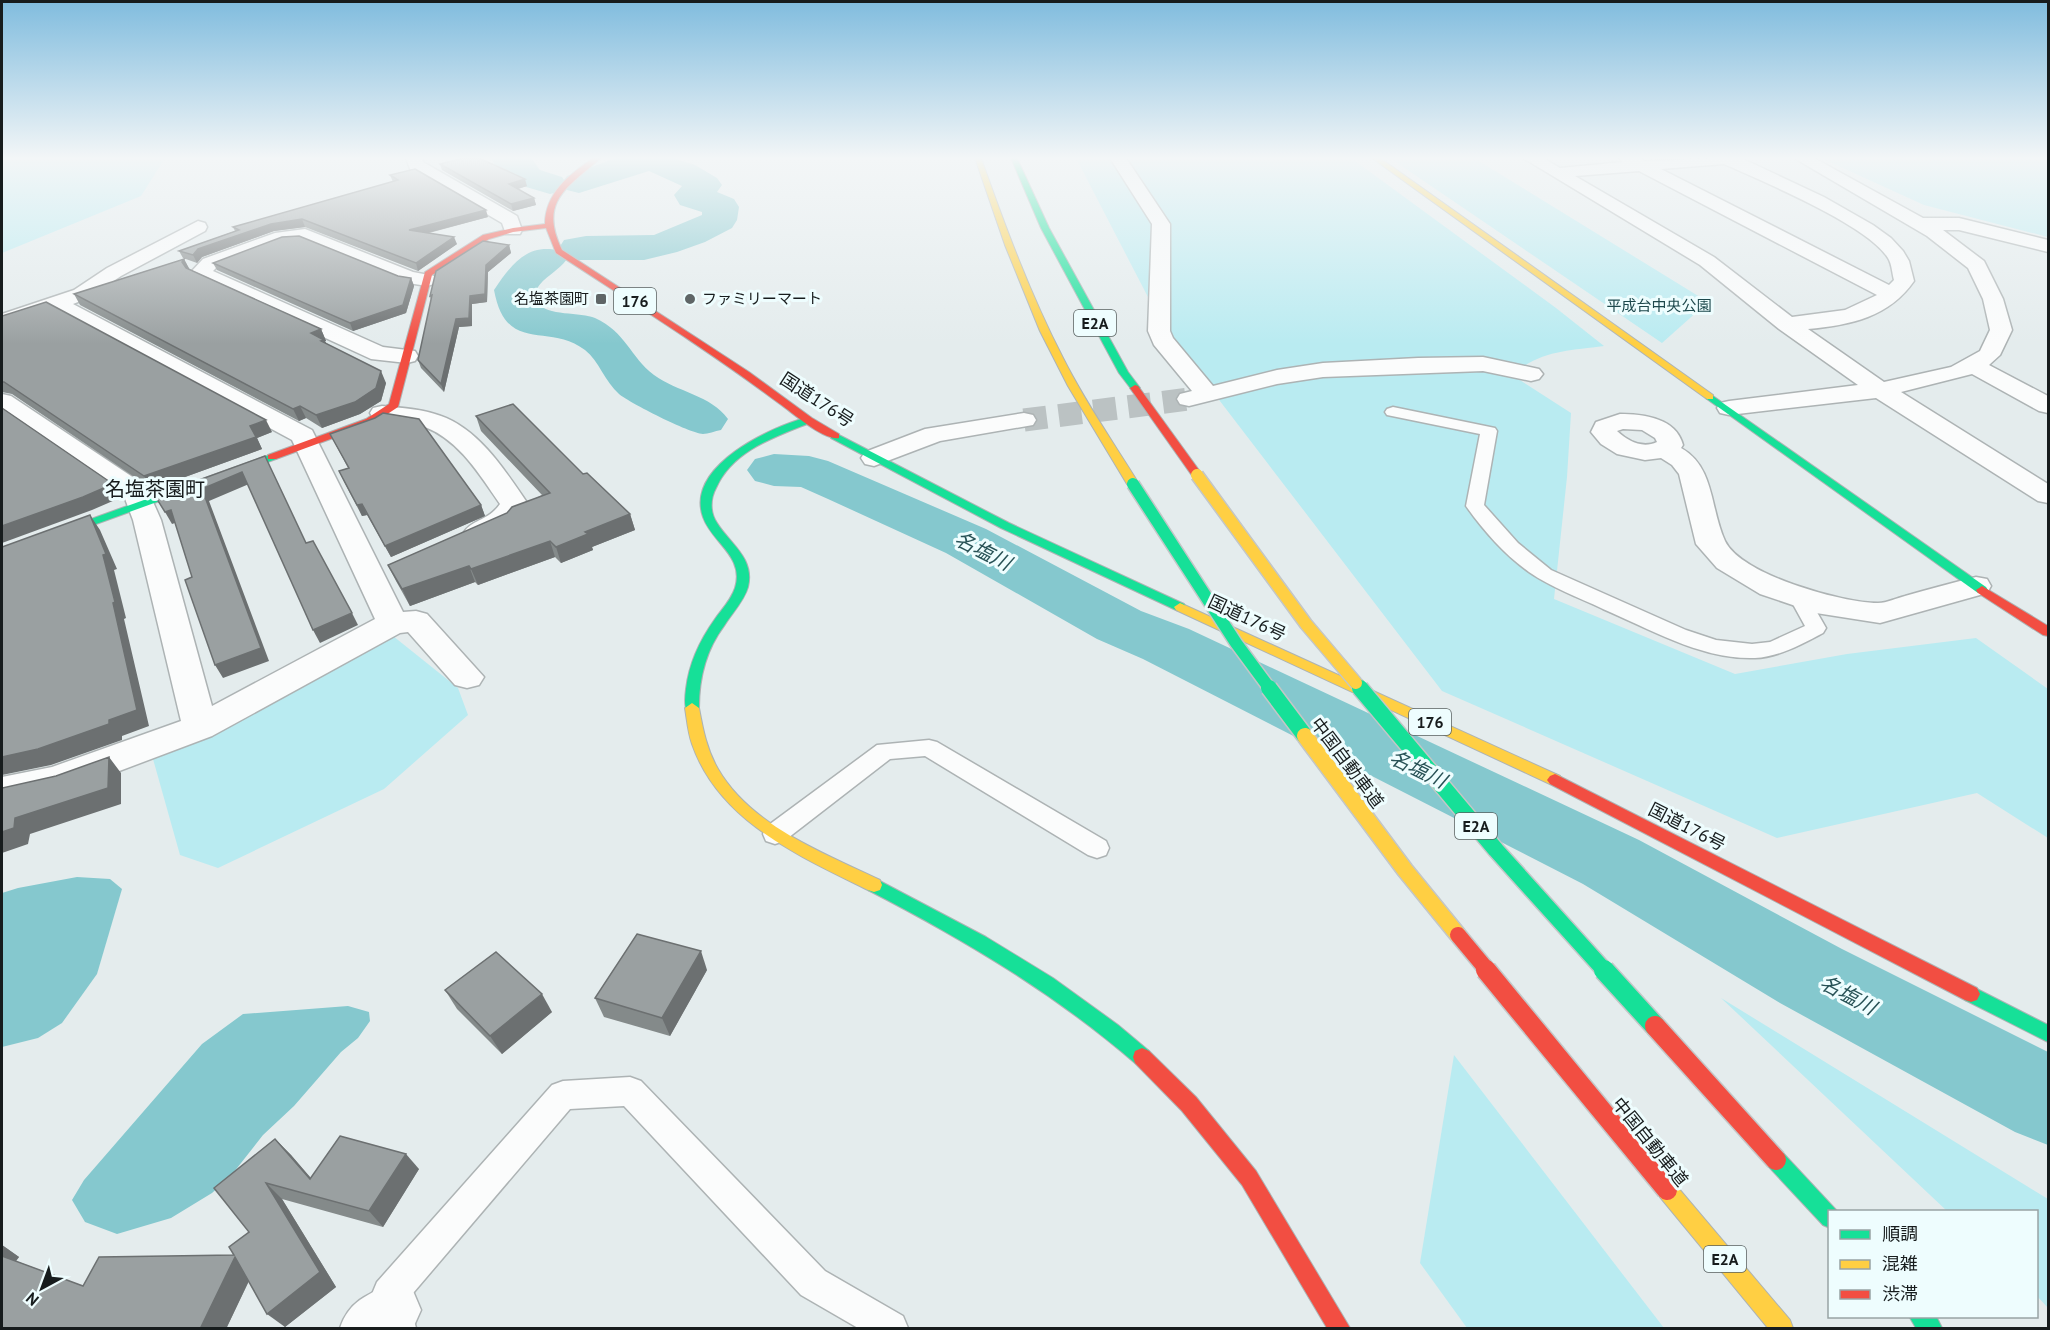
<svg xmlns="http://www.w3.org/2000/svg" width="2050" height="1330" font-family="'PT Sans','Noto Sans JP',sans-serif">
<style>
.green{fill:#b9ebf1}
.water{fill:#85c8ce}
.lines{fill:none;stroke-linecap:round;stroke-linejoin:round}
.river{fill:#85c8ce;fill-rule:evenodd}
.street-tunnel{stroke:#bbc2c3;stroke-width:23;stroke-dasharray:23 12;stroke-linecap:butt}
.lane-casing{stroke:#adb3b4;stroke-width:3}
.street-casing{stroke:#adb3b4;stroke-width:3}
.fast-casing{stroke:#adb3b4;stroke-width:2}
.slow-casing{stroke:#adb3b4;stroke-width:2}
.jam-casing{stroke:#adb3b4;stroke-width:2}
.lane{fill:#fbfcfc;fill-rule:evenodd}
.street{fill:#fbfcfc;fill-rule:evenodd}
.fast{fill:#16e098;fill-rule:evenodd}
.slow{fill:#ffcf43;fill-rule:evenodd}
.jam{fill:#f24e42;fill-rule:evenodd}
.fast-bridge-far2-casing{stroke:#c3c6c7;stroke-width:15;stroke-linecap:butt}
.fast-bridge-far1-casing{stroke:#c3c6c7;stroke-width:19;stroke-linecap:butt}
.fast-bridge-casing{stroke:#c3c6c7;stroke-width:23;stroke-linecap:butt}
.slow-bridge-far1-casing{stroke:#c3c6c7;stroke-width:15;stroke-linecap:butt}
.slow-bridge-casing{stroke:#c3c6c7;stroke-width:19;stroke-linecap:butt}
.jam-bridge-far1-casing{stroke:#c3c6c7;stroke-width:19;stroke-linecap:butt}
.jam-bridge-casing{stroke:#c3c6c7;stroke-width:23;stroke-linecap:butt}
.fast-bridge-far2{stroke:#16e098;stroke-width:12}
.fast-bridge-far1{stroke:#16e098;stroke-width:16}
.fast-bridge{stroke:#16e098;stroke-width:20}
.slow-bridge-far1{stroke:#ffcf43;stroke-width:12}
.slow-bridge{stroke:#ffcf43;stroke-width:16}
.jam-bridge-far1{stroke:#f24e42;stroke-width:16}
.jam-bridge{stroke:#f24e42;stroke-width:20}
.wall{fill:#848a8a}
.shaded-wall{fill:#6c7071}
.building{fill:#9aa0a1;stroke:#6c7071;stroke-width:1.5}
.poi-dot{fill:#5f6566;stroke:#eefdfe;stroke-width:2}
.labels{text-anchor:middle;stroke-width:6;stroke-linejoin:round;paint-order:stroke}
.far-poi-label{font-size:15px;fill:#171c1d;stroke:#eefdfe;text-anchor:end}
.far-park-label{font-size:15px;fill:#1d484c;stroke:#eefdfe}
.shield{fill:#eefdfe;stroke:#586060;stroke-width:1.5}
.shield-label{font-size:16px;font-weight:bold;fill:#171c1d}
.street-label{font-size:18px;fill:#171c1d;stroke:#eefdfe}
.neighbourhood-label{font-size:20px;fill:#171c1d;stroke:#eefdfe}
.water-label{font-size:20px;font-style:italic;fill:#285256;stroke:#eefdfe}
</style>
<rect width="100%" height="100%" fill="#e4eced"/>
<g class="green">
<path d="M2 158H165L141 196 2 253Z"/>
<path d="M1076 158H1351L1556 308 1604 346C1568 351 1541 350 1512 375L1571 413 1567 477 1554 599 1735 674 1847 654 1976 638 2048 689V838L1977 793 1777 838 1442 691 1164 328Z"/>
<path d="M1390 158H1474L1708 302 1662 343Z"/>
<path d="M1821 158H2048V237L1924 205Z"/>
<path d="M393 636 458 688 468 715 384 789 218 868 180 855 153 759 232 724Z"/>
<path d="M1721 998 2048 1199V1308L2037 1296 2036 1212 1947 1211Z"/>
<path d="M1454 1055 1664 1328H1467L1420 1263Z"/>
</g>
<g class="water">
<path d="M77 877 110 879 122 889 97 974 62 1023 38 1038 2 1047V893L18 888Z"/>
<path d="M348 1006 369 1012 370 1021 358 1038 341 1052 294 1106 263 1135 230 1177 212 1193 171 1218 117 1234 85 1222 72 1200 84 1180 202 1044 243 1014Z"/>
</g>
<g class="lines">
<g class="river">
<path d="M491 158H531L540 170 562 177 564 180 567 176 616 158H673L695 165 717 178 722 185 717 192 734 199 739 207 737 220 732 228 705 242 677 252 644 260H578L565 256 567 259C558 272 544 276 536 290 537 294 537 300 539 303 545 316 582 312 595 318 626 332 630 357 654 375 677 392 711 395 728 419L721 430C715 431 708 434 703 434 689 433 630 403 619 394 605 382 599 361 585 350 548 322 506 355 494 290 511 265 527 242 561 251L559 248 564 240 586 236 654 235 702 215V212L680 205 674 195 682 186 649 171 579 193 567 190 565 187 562 191 550 194 516 184 505 169 495 165Z"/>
<path d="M774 454 809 456 828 461 986 529 1141 611 1189 629 1639 840 1842 949 2048 1052V1145L2015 1132 1780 1003 1583 884 1143 659 1097 639 946 553 828 499 801 487 774 486 755 481 747 470 755 459Z"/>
</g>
<path class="street-tunnel" d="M1024 420 1189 399"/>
<g class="lane-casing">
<g id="lane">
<path d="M1393 407 1495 428 1497 431 1484 505 1518 543 1551 570 1686 630 1716 640 1752 644 1770 642 1805 626 1789 597 1792 593H1806L1826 628 1823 633C1802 644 1779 657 1755 658 1702 660 1650 629 1603 609 1578 597 1552 588 1529 572 1505 555 1483 530 1466 506L1480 434 1387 415 1385 412 1387 409Z"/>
<path d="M929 740 937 742 1106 841 1109 848 1106 855 1097 858 1088 855 925 756 890 759 784 841 775 844 766 841 763 834 766 827 877 745Z"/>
<path d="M630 1077 641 1081 825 1271 903 1316 908 1328H858L801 1295 624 1106 570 1109 408 1299 416 1328H382L372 1294 377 1282 552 1085 563 1081Z"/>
</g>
</g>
<g class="street-casing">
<g id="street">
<path d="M406 158H422L423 162 517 216 522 230 520 234H506L502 223 410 169Z"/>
<path d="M1110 158H1126L1170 224V331L1173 338 1213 386 1277 370 1323 363 1418 358 1483 357 1539 369 1543 374 1539 379 1531 381 1483 371 1323 377 1277 384 1189 406 1180 404 1177 399 1180 394 1192 391 1154 345 1148 331 1152 224Z"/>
<path d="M1523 158H1543L1560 168 1623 162 1619 158H1640L1645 161 1741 158 1824 197 1873 225 1891 238 1903 251 1909 261 1914 281C1889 317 1851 325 1808 329L1884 382 1951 367 1980 351 1990 330 1983 299 1968 268 1927 236 1794 158H1814L1923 218H1959L2048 240V252L1959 230H1943L1984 261 2003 299 2012 330 2000 355 1989 365 2048 396V413L2039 411 1972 374 1901 392 2048 484V503L2038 501 1876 398 1729 415 1720 413 1717 408 1720 403 1729 401 1858 385 1779 329 1700 265ZM1724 164C1762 181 1868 225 1888 258 1892 264 1892 273 1894 280L1889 285 1661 169ZM1639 171 1877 295 1845 310 1792 317 1714 257 1575 176Z"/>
<path d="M198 221 205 223 207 227 205 231 121 276 88 298 73 304 312 430 403 612 416 611 427 614 484 677 479 685 467 688 455 685 408 632 400 633 212 736 69 790 2 805V777L52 767 181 721 133 520 124 496 2 412V394L11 396 146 486 161 520 212 706 375 619 292 440 53 311 2 327V314L74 290 107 268Z"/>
<path d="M305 229 413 272 434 276 437 280 434 284 427 286 402 282 303 241 285 242 217 267 213 271 383 347 415 351 418 356 415 361 407 363 371 359 193 277 190 273 203 259 275 233Z"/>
<path d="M382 406C402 408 423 409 441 416 480 430 506 472 528 504 514 525 496 545 468 538L464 532C473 519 488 521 500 504 480 475 459 440 425 427 409 420 390 422 373 418L370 413 373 408Z"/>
<path d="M1024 413 1033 415 1036 420 1033 425 940 441 874 466 865 464 861 458 865 452 925 429Z"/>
<path d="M1620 414C1644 414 1676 418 1683 445L1681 448C1715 467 1710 509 1725 541 1741 575 1843 603 1878 603 1887 603 1897 598 1905 596 1929 589 1952 583 1976 577L1987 579 1991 586 1987 593 1880 623 1816 613 1760 594 1717 568 1696 544 1679 474 1672 465 1661 458 1645 460 1617 454 1601 444 1591 432 1596 422ZM1623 429 1642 430 1655 438 1657 442C1642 449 1628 441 1617 431Z"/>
<path d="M394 1283 413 1291 421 1310 413 1328H340C349 1301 368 1294 394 1283Z"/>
</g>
</g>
<g class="fast-casing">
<g id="fast">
<path d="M1011 158H1017L1049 228 1128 372 1140 388 1138 390H1132L1119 373 1041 228Z"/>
<path d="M1710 394 1986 587 1988 590 1986 593H1978L1707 399 1705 397Z"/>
<path d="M808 417 813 420 812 422C775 437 733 450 716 488 710 499 710 513 717 523 730 544 755 558 748 587 744 601 732 613 724 626 706 650 699 678 699 708L692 713 687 711C684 705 685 697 686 689 689 663 700 640 715 619 722 609 731 600 735 588 745 556 712 543 703 517 685 466 771 427 808 417Z"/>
<path d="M835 433 1009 523 1184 604 1186 607 1180 611 1176 610 1001 528 831 438V434Z"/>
<path d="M272 454 276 455V459L2 558V551Z"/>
<path d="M874 878 986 937 1053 978 1118 1025 1149 1051 1151 1057 1149 1063 1142 1066 1135 1063C1054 993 963 939 868 890L866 885 868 880Z"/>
<path d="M1971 986 2048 1025V1042L1965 1000 1962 994 1965 988Z"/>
<path d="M1776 1150 1783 1153 1837 1211 1830 1212V1228L1823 1225 1769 1167 1766 1160 1769 1153Z"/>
<path d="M1909 1316H1936L1942 1328H1916Z"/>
</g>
</g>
<g class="slow-casing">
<g id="slow">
<path d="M975 158H981C1005 226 1030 294 1063 358 1085 402 1113 442 1139 484L1137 486H1129L1127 484 1068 386 1040 331 1005 245Z"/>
<path d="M1372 158H1380L1713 395V399H1707Z"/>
<path d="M1180 603 1560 776 1563 780 1560 784H1550L1176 610 1174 607Z"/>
<path d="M692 703 699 708C703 730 707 750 718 769 751 826 824 853 880 880L882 885 880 890 874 892 868 890C800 856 719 822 692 744 688 733 687 720 685 708Z"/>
<path d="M1667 1180 1674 1183 1790 1320 1793 1328H1768L1660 1197 1657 1190 1660 1183Z"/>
</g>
</g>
<g class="jam-casing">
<g id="jam">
<path d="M593 158H601C568 187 538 201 562 250L749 372 812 418 839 434V438C824 441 793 413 780 404 708 350 631 302 556 253L546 228 513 232 489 239 432 275 398 407 374 423 276 459H268V455L366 419 389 404 425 272 483 235 513 228 545 224C545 193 570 174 593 158Z"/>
<path d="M1135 385 1138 386 1201 473V477H1193L1130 388Z"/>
<path d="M1982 586 2048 626V636L2043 635 1978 593 1976 590Z"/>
<path d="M1555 774 1977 988 1980 994 1977 1000 1971 1002 1965 1000 1550 784 1547 780 1550 776Z"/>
<path d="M1142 1048 1149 1051 1196 1097 1256 1171 1350 1328H1327L1242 1185 1182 1111 1135 1063 1133 1057 1135 1051Z"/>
</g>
</g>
<use href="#lane" class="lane"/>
<use href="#street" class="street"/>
<use href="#fast" class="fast"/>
<use href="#slow" class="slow"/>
<use href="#jam" class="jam"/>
<g class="fast-bridge-far2-casing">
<g id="fast-bridge-far2">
<path d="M1133 484 1236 643 1270 689"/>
<path d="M1356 683 1361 689"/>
</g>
</g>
<g class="fast-bridge-far1-casing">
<g id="fast-bridge-far1">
<path d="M1269 688 1305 736"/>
<path d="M1360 688 1496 850 1605 971"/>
</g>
</g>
<g class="fast-bridge-casing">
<path id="fast-bridge" d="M1604 970 1655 1026"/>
</g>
<g class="slow-bridge-far1-casing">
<path id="slow-bridge-far1" d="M1197 475 1306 624 1356 683"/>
</g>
<g class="slow-bridge-casing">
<path id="slow-bridge" d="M1305 736 1405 870 1458 935"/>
</g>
<g class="jam-bridge-far1-casing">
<path id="jam-bridge-far1" d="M1458 935 1488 971"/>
</g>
<g class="jam-bridge-casing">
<g id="jam-bridge">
<path d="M1486 970 1667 1190"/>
<path d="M1655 1026 1776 1160"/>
</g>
</g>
<use href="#fast-bridge-far2" class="fast-bridge-far2"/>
<use href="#fast-bridge-far1" class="fast-bridge-far1"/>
<use href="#fast-bridge" class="fast-bridge"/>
<use href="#slow-bridge-far1" class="slow-bridge-far1"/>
<use href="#slow-bridge" class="slow-bridge"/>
<use href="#jam-bridge-far1" class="jam-bridge-far1"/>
<use href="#jam-bridge" class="jam-bridge"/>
</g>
<g class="wall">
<path d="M440 164 527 186 518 189 534 198 536 205 513 211 442 170Z"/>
<path d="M390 175 488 217 429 233 457 244 418 271 305 227 274 231 202 257 197 263 183 258 179 251 235 231 233 227 393 182Z"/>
<path d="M509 245 511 253 488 272 487 302 472 304V326L459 327 444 392 421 368 418 360 431 300 430 296Z"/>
<path d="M184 259 189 269 321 329 326 341H325L326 343 386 383 381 401 360 414 322 428 306 418 299 421 80 305 74 294Z"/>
<path d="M213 263 398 276 411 278 414 286 406 313 353 331 217 270Z"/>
<path d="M2 316 272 432 257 438 262 449 152 489 12 394 2 392Z"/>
<path d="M476 416 583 474 630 514 635 530 592 547 593 550 561 563 555 557 478 585 475 582 410 606 396 581 388 565 507 513 542 495 481 431Z"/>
<path d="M330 434 481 505 485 516 391 557 367 515 362 516 344 482 339 471 348 468Z"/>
<path d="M707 970 670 1036 604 1017 595 998Z"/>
<path d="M445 990 552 1012 502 1054 457 1009Z"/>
<path d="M275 1139 291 1155 311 1178 419 1169 383 1227 282 1199 336 1287 285 1327 249 1281 226 1329H2V1245L19 1257 16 1261 83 1286 234 1255 249 1232Z"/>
</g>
<g class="shaded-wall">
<path d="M525 179 527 186 511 191 509 184Z"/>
<path d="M534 198 536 205 513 211 511 204Z"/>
<path d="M486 210 488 217 412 237 409 230Z"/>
<path d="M302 219 305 227 274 231 202 257 197 263 193 255 198 249 271 224Z"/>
<path d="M454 237 457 244 418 271 416 263Z"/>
<path d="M509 245 511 253 488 272 487 302 472 304V326L459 327 444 392 441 384 456 319 470 296 486 265Z"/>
<path d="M184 259 190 270 188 273 182 262Z"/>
<path d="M411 278 414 286 406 313 353 331 350 323Z"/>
<path d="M321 329 326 341H325L330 352 311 333Z"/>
<path d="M381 371 386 383 381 401 360 414 322 428 316 415Z"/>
<path d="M300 406 306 418 299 421 293 409Z"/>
<path d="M266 420 272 432 257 438 262 449 152 489 144 476 250 426Z"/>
<path d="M242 472 249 484 209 501 269 661 223 678 215 665 202 489Z"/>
<path d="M113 484 122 497 92 510 2 543V526Z"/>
<path d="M362 504 367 515 362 516 357 505Z"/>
<path d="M481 505 485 516 391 557 385 546Z"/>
<path d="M171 510 178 522 172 524 165 512Z"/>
<path d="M630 514 635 530 592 547 593 550 561 563 556 547 585 532Z"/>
<path d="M90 515 100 530 117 569 114 570 126 618 124 619 149 726 122 736V740L51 765 2 775V757Z"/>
<path d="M550 541 555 557 478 585 471 569Z"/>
<path d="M469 566 475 582 410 606 402 589Z"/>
<path d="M352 613 358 625 320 643 313 630Z"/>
<path d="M109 757 121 773V804L30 834 28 844 2 853V832L15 818Z"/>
<path d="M701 951 707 970 670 1036 662 1018Z"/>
<path d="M542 994 552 1012 502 1054 490 1036Z"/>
<path d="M275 1139 291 1155 325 1195 310 1179Z"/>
<path d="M406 1154 419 1169 383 1227 369 1211Z"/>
<path d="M266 1183 282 1199 336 1287 285 1327 267 1314Z"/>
<path d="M2 1245 19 1257 12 1266 2 1259Z"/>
<path d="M235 1257 253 1272 226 1329H200Z"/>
</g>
<g class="building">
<path d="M463 158H479L525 179 509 184 534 198 511 204 440 164Z"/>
<path d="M415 169 486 210 409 230 454 237 416 263 302 219 271 224 198 249 193 255 179 251 239 230 233 227 398 180 390 175Z"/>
<path d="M299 236 398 276 411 278 403 305 350 323 213 263 282 237Z"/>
<path d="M483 241 509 245 486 265 485 294 470 296 469 318 456 319 441 384 418 360 432 295 430 296 436 271Z"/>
<path d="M184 259 182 262 186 268 321 329 311 333 324 340 321 341 381 371 376 388 355 402 316 415 300 406 293 409 74 294Z"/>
<path d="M46 302 266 420 250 426 256 437 144 476 4 382H2V316Z"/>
<path d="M513 404 583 474 587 473 630 514 585 532 588 534 556 547 550 541 471 569 469 566 402 589 388 565 507 513 512 507 550 493 476 416Z"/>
<path d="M2 408 113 484 83 497 2 526Z"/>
<path d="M383 413 419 419 481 505 385 546 362 504 357 505 339 471 349 468 330 434 375 418Z"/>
<path d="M265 456 306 543 313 541 352 613 313 630 242 472 202 489 261 648 215 665 185 580 192 577 171 510 165 512 155 496Z"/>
<path d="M90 515 106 554 103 555 115 602 113 603 137 710 109 720V724L38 749 2 757V547Z"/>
<path d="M109 757 108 788 15 818 14 828 2 832V788L56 776Z"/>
<path d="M637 934 701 951 662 1018 595 998Z"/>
<path d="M496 952 542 994 490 1036 445 990Z"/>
<path d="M340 1136 406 1154 369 1211 266 1183 320 1272 267 1314 235 1257 200 1329H2V1256L83 1286 99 1257 234 1255 229 1247 249 1232 214 1188 275 1139 310 1179Z"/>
</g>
<linearGradient id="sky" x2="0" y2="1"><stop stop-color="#80bcde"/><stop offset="0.46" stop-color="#f3f6f7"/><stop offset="1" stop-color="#f3f6f7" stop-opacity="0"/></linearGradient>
<rect width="2050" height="344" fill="url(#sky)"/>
<g class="poi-dot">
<rect x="595" y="293" width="12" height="12" rx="3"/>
<circle cx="690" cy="299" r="6"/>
</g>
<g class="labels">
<g class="far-poi-label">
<text x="589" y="304">名塩茶園町</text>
<text x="702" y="304" text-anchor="start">ファミリーマート</text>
</g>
<g class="far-park-label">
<text x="1659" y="311">平成台中央公園</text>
</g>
<g class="shield">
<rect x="614" y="288" width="42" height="26" rx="4.5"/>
<rect x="1074" y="310" width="42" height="26" rx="4.5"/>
<rect x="1409" y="709" width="42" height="26" rx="4.5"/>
<rect x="1455" y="813" width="42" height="26" rx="4.5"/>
<rect x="1704" y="1246" width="42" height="26" rx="4.5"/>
</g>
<g class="shield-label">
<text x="635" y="307">176</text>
<text x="1095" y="329">E2A</text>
<text x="1430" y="728">176</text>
<text x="1476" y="832">E2A</text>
<text x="1725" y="1265">E2A</text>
</g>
<g class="street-label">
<text transform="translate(817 400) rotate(33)" y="6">国道176号</text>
<text transform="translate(1247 618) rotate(25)" y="6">国道176号</text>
<text transform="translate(1347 763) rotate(53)" y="6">中国自動車道</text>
<text transform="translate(1687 827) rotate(27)" y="6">国道176号</text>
<text transform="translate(1650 1142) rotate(51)" y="6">中国自動車道</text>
</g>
<g class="neighbourhood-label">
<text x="155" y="496">名塩茶園町</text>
</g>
<g class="water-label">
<text transform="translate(983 551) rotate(27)" y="7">名塩川</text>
<text transform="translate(1418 769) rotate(26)" y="7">名塩川</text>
<text transform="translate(1848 995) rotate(28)" y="7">名塩川</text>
</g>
</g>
<rect width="2050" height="1330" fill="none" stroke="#171c1d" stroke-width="6"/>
<rect x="1828" y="1210" width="210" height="108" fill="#eefdfe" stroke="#98a3a4" stroke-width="1.5"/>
<rect x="1840" y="1230" width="30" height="9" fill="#16e098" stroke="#98a3a4" stroke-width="1.5"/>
<text x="1882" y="1240" font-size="18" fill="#171c1d">順調</text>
<rect x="1840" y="1260" width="30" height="9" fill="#ffcf43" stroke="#98a3a4" stroke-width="1.5"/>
<text x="1882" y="1270" font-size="18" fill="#171c1d">混雑</text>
<rect x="1840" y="1290" width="30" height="9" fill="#f24e42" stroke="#98a3a4" stroke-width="1.5"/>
<text x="1882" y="1300" font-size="18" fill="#171c1d">渋滞</text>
<g transform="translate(42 1288) rotate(221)" stroke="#eefdfe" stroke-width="4.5" paint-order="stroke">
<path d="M0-4.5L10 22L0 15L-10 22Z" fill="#171c1d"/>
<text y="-9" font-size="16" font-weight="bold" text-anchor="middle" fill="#171c1d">N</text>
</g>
</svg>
